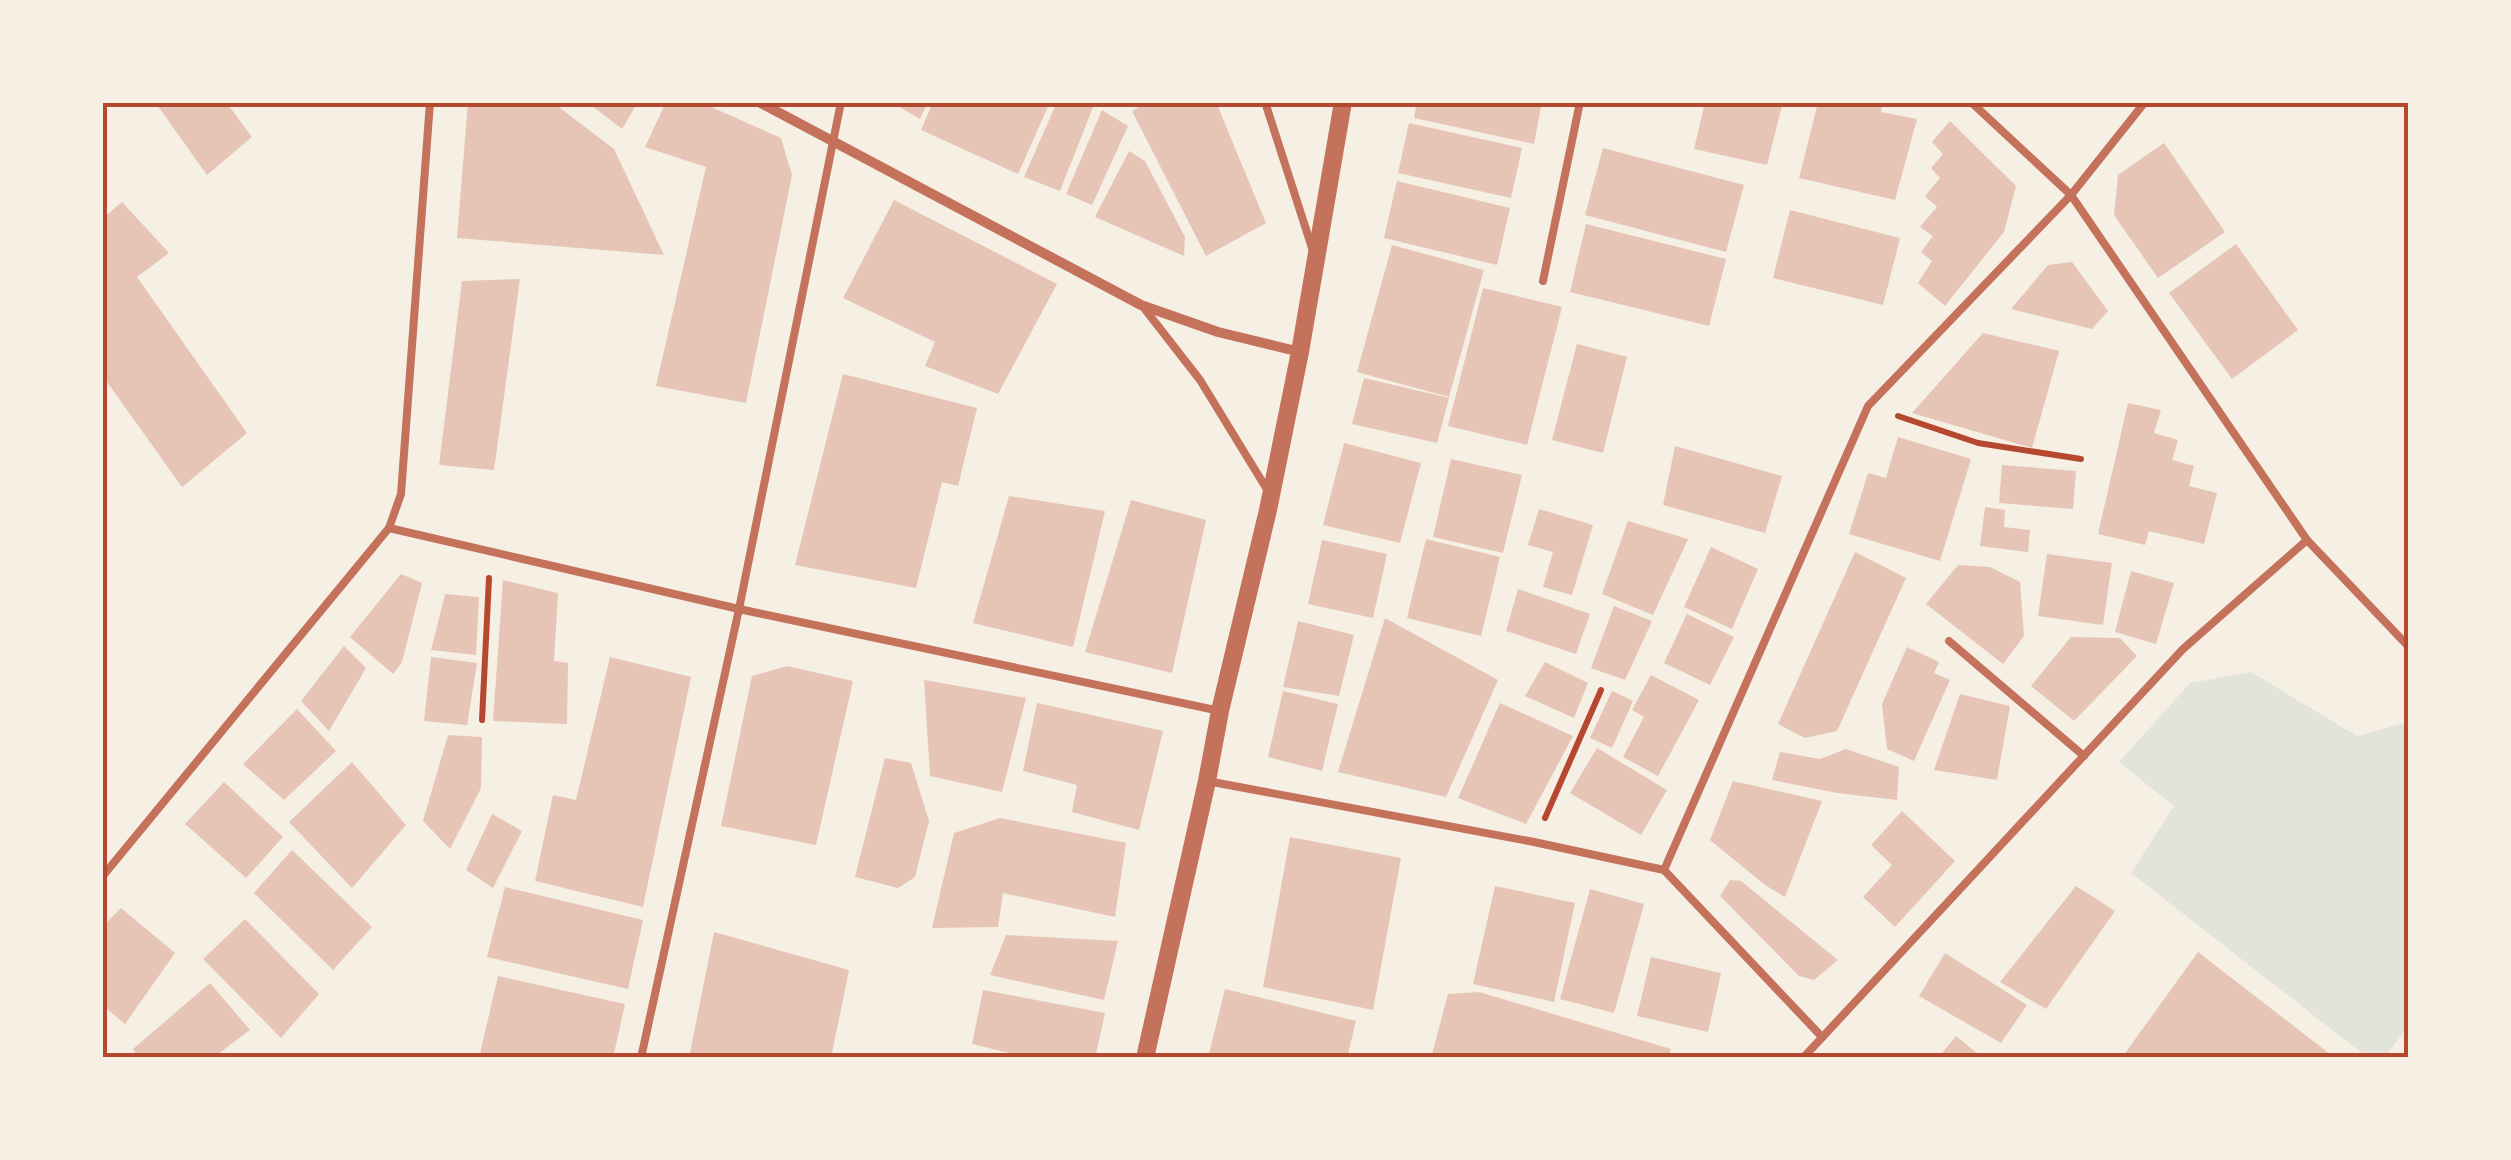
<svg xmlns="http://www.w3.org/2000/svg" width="2511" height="1160" font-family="Arial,sans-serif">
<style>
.green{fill:#e2e4dc}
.building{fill:#e6c5b7}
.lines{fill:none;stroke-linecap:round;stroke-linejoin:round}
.path{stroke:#b5482f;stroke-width:6}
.service{stroke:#c5725c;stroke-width:8}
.minor{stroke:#c5725c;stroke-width:10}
.tertiary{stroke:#c5725c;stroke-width:18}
.neatline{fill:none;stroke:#b5482f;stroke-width:4}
</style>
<rect width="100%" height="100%" fill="#f6efe4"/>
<path class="green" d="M2251 672 2357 736 2408 722V1026L2385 1057H2367L2131 873 2174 806 2119 762 2190 683Z"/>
<g class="building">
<path d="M155 102H226L252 137 207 175Z"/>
<path d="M468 102H552L614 149 664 255 457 238Z"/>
<path d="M587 102H638L622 129Z"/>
<path d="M666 102H700L781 138 792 175 746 403 656 386 706 167 645 147Z"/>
<path d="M904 102H928L920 119 901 108Z"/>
<path d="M933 102H1050L1018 174 921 130Z"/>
<path d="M1057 102H1095L1060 191 1024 177Z"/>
<path d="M1148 102H1216L1266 223 1206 256 1132 111Z"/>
<path d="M1417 102H1542L1534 144 1414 118Z"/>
<path d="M1705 102H1783L1767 165 1694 149Z"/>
<path d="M1818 102H1883L1881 112 1917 119 1895 200 1799 178Z"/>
<path d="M1102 110 1128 126 1092 205 1066 194Z"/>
<path d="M1950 121 2016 186 2004 232 1945 306 1918 283 1932 261 1921 252 1933 236 1920 227 1937 207 1925 196 1940 178 1931 168 1943 154 1932 142Z"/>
<path d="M1409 123 1522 148 1511 198 1398 173Z"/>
<path d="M2164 143 2225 232 2158 278 2114 215 2118 175Z"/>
<path d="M1603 148 1744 185 1726 252 1585 215Z"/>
<path d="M1129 151 1145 161 1185 237 1184 256 1095 217Z"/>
<path d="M1397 181 1510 208 1497 265 1384 238Z"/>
<path d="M894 200 1057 284 998 394 925 366 935 342 843 298Z"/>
<path d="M122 202 169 253 137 277 247 433 182 487 102 375V219Z"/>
<path d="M1790 210 1900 238 1883 305 1773 278Z"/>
<path d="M1586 224 1726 259 1709 326 1570 292Z"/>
<path d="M2236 244 2298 330 2232 379 2169 293Z"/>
<path d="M1392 245 1484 270 1449 397 1357 372Z"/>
<path d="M2072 262 2108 311 2092 329 2011 309 2048 265Z"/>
<path d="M520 279 494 470 439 465 462 281Z"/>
<path d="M1483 288 1562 307 1527 445 1448 426Z"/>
<path d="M1983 333 2059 351 2032 448 1912 413Z"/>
<path d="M1577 344 1627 357 1603 453 1552 440Z"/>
<path d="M843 374 977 408 958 486 942 482 916 588 795 565Z"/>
<path d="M1364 378 1449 398 1437 443 1352 424Z"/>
<path d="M2128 403 2161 410 2154 433 2178 440 2172 460 2194 466 2189 486 2217 493 2204 544 2149 531 2145 545 2098 534Z"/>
<path d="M1898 437 1971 459 1940 561 1849 534 1868 473 1886 478Z"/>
<path d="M1344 443 1421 463 1400 543 1323 525Z"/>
<path d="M1675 446 1782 476 1765 533 1663 505Z"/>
<path d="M1451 459 1522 475 1503 553 1433 537Z"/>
<path d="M2002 465 2076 471 2073 509 1999 503Z"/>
<path d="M1009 496 1105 511 1073 647 973 623Z"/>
<path d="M1131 500 1206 520 1172 673 1085 652Z"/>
<path d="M1985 507 2005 510 2004 527 2030 530 2028 552 1980 546Z"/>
<path d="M1539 509 1593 525 1572 595 1543 587 1553 552 1528 545Z"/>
<path d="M1628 521 1688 539 1653 615 1602 594Z"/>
<path d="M1426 539 1500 557 1481 636 1407 618Z"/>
<path d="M1322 540 1387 554 1373 618 1308 604Z"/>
<path d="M1711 547 1758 569 1732 629 1684 607Z"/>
<path d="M1855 552 1906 578 1837 731 1805 738 1778 724Z"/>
<path d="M2047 554 2112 563 2103 625 2038 616Z"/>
<path d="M1958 565 1990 567 2020 582 2024 636 2003 664 1926 604Z"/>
<path d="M2131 571 2174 583 2156 644 2115 632Z"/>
<path d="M401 574 422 583 402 662 393 674 350 637Z"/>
<path d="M503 580 558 593 554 661 568 663 567 724 493 721Z"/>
<path d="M1518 589 1590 614 1576 654 1506 631Z"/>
<path d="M445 594 479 597 476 655 431 650Z"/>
<path d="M1614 606 1652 621 1625 680 1591 668Z"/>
<path d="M1687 614 1734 637 1710 685 1664 663Z"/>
<path d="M1385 618 1498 680 1446 797 1338 772Z"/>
<path d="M1298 621 1354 635 1339 696 1283 687Z"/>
<path d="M2071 637 2120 638 2137 656 2074 721 2031 686Z"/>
<path d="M344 646 366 668 329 731 301 701Z"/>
<path d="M1907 647 1939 662 1934 673 1950 680 1914 761 1887 749 1882 704Z"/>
<path d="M431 657 477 663 467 725 424 721Z"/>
<path d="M610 657 691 677 643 907 535 881 553 795 576 800Z"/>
<path d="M1545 662 1588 683 1574 718 1525 696Z"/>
<path d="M787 666 853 681 816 845 721 826 752 676Z"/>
<path d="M1651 675 1699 700 1658 776 1623 757 1644 717 1632 710Z"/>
<path d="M924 680 1026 698 1002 792 930 776Z"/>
<path d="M1283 691 1338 704 1322 771 1268 757Z"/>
<path d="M1612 691 1633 701 1612 748 1590 738Z"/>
<path d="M1960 694 2010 706 1997 780 1934 770Z"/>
<path d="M1037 703 1163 731 1139 830 1072 812 1077 785 1023 771Z"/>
<path d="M1500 703 1573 736 1526 824 1458 798Z"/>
<path d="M297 709 336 751 284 800 243 764Z"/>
<path d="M448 735 482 737 481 788 450 849 423 821Z"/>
<path d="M1597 748 1667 790 1641 835 1570 793Z"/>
<path d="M1846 749 1899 767 1897 800 1837 793 1772 780 1780 752 1820 759Z"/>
<path d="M885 758 911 763 929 821 915 877 898 888 855 877Z"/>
<path d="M352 762 406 825 352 888 289 822Z"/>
<path d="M1733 781 1822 801 1785 897 1765 885 1710 840Z"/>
<path d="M224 782 283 837 246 878 185 824Z"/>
<path d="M1902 811 1955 861 1895 927 1863 897 1892 865 1871 845Z"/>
<path d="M492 814 522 831 493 888 466 870Z"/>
<path d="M1000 818 1126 843 1115 917 1003 893 998 927 932 928 954 833Z"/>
<path d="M1290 837 1401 858 1373 1010 1263 987Z"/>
<path d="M292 850 372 927 333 970 254 893Z"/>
<path d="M1730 880 1741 881 1838 960 1814 980 1799 976 1720 896Z"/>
<path d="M1495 886 1575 903 1554 1002 1473 984Z"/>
<path d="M2076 886 2115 911 2046 1009 2000 982Z"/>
<path d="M505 887 643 920 628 989 487 957Z"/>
<path d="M1590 889 1644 904 1614 1013 1560 999Z"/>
<path d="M121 908 175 953 125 1024 102 1005V927Z"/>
<path d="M245 919 319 994 281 1038 203 959Z"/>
<path d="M714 932 849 970 831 1058H689Z"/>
<path d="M1006 935 1118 941 1104 1000 990 975Z"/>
<path d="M2198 952 2335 1058 2123 1056Z"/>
<path d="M1945 953 2027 1005 2001 1043 1919 996Z"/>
<path d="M1651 957 1721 973 1708 1032 1637 1016Z"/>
<path d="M498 976 625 1004 613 1058H479Z"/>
<path d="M210 983 250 1030 218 1054 221 1058H139L133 1049Z"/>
<path d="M1225 989 1356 1021 1347 1058H1208Z"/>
<path d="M983 990 1105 1013 1095 1058H1030L972 1044Z"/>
<path d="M1479 992 1671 1049 1668 1058H1431L1448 994Z"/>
<path d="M1956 1036 1983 1058H1938Z"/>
</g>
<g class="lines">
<g class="path">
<path d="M1898 416 1978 443 2081 459"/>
<path d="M482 720 489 578"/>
<path d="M1545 818 1601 690"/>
</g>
<g class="service">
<path d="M1265 102 1313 251"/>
<path d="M1971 102 2071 195 2307 540"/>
<path d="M1543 281 1580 102"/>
<path d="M1144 308 1200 380 1268 491"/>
<path d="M389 528 739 609 1220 711"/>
<path d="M1949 641 2084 756"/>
<path d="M1207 781 1534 842 1664 870 1868 406 2071 195 2145 102"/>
<path d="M1664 870 1822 1037"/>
<path d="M102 877 389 528 401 494 430 102"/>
<path d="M641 1058 739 609 841 102"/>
<path d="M1803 1058 2183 649 2307 540 2408 646"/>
</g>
<path class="minor" d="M759 102 1141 305 1218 332 1300 352"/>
<path class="tertiary" d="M1145 1058 1207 781 1220 711 1268 510 1300 352 1343 102"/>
</g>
<rect width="2511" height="1160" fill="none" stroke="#f6efe4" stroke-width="210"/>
<rect x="105" y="105" width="2301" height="950" class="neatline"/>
</svg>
